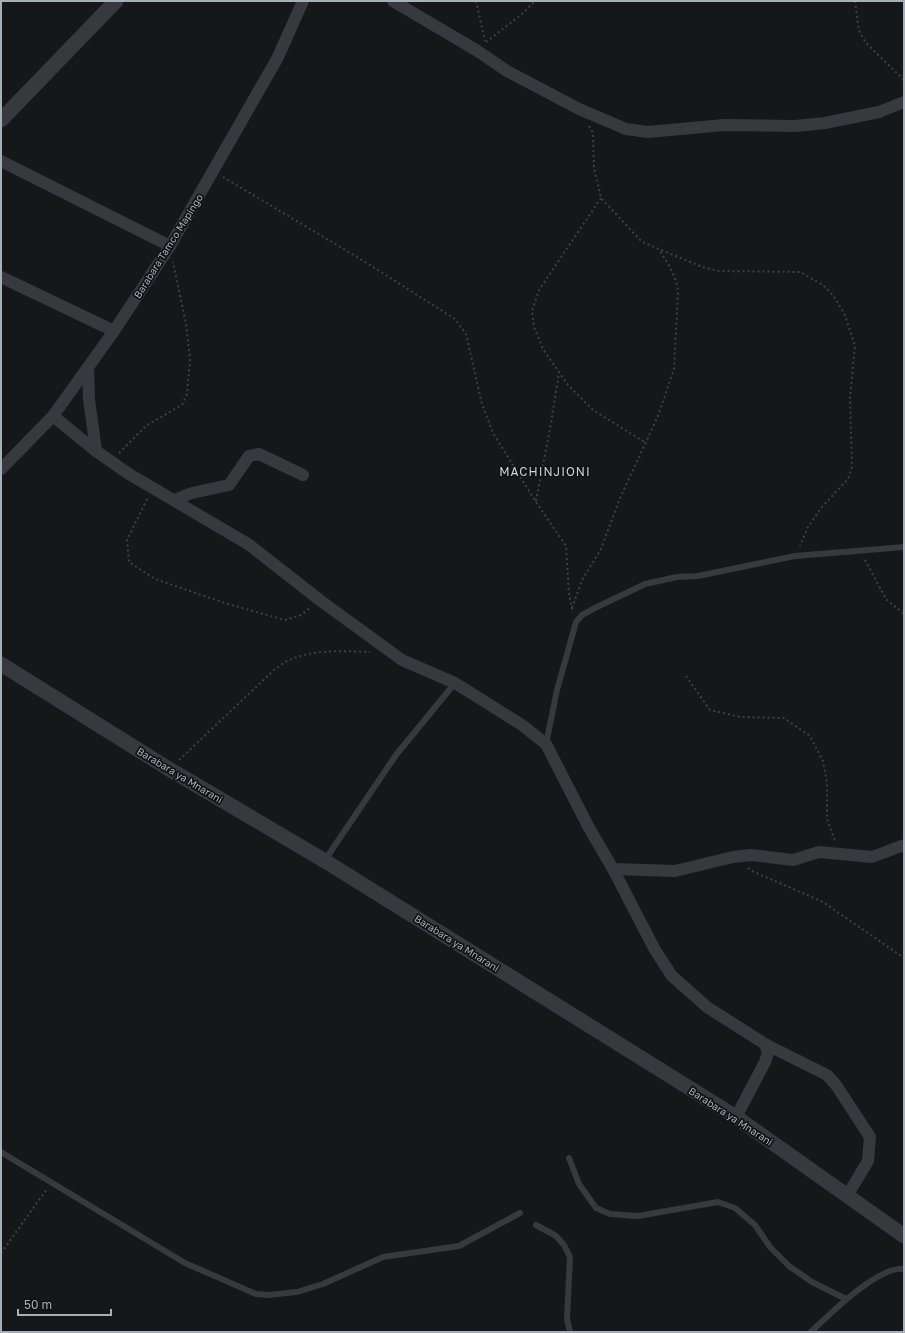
<svg xmlns="http://www.w3.org/2000/svg" width="905" height="1333" font-family="'Golos Text',sans-serif">
<style>
.lines{fill:none;stroke-linecap:round;stroke-linejoin:round}
.path{stroke:#3d4045;stroke-width:2;stroke-dasharray:2 3;stroke-linecap:butt}
.service{stroke:#37393e;stroke-width:6}
.minor{stroke:#37393e;stroke-width:12}
.tertiary{stroke:#37393e;stroke-width:15}
.labels{text-anchor:middle;stroke-width:3.5;stroke-linejoin:round;paint-order:stroke}
.street-label{font-size:10px;fill:#a7afba;stroke:#111214}
.quarter-label{font-size:12px;letter-spacing:1px;fill:#c9ced6;stroke:#111214}
</style>
<rect width="100%" height="100%" fill="#161719"/>
<g class="lines">
<g class="path">
<path d="M476 1 485 41"/>
<path d="M855 1 859 31 866 43 904 80"/>
<path d="M486 42 522 14 535 1"/>
<path d="M589 126 593 133 594 168 601 198 642 242 705 268 720 271 800 272 823 285 833 295 845 315 855 346 850 397 852 467 848 479 821 508 808 527 800 546"/>
<path d="M223 177 362 260 455 319 466 334 482 404 493 433 536 502 566 546 569 594 573 613"/>
<path d="M601 198 539 290 532 311 534 327 543 349 568 385 593 410 646 443"/>
<path d="M119 453 147 425 182 405 187 394 190 360 186 324 173 262"/>
<path d="M147 499 127 540 129 562 155 579 228 604 285 620 301 615 310 608"/>
<path d="M536 501 550 429 559 373"/>
<path d="M865 560 886 599 904 614"/>
<path d="M572 608 582 580 601 549 620 498 658 416 674 369 678 292C677 277 668 264 660 251"/>
<path d="M686 676 710 710 741 717 784 718 810 736 823 761 827 783V819L835 841"/>
<path d="M179 760 274 670C279 667 284 662 289 660 314 649 344 651 370 652"/>
<path d="M748 868 752 871 823 902 904 958"/>
<path d="M1 1253 47 1189"/>
</g>
<g class="service">
<path d="M546 744 557 690 576 622 582 615 595 608 645 584 677 577 698 576 795 556 904 547"/>
<path d="M325 860 396 755 455 683"/>
<path d="M1 1152 185 1263 256 1294 268 1295 297 1292 323 1284 383 1257 459 1246 520 1213"/>
<path d="M569 1158 579 1184 596 1208 610 1214 638 1216 718 1202 735 1208 755 1225 770 1247 789 1266 812 1282 846 1299"/>
<path d="M536 1225 556 1236 564 1245 570 1257 567 1319 570 1332"/>
<path d="M811 1332C830 1314 878 1266 904 1269"/>
</g>
<g class="minor">
<path d="M393 1 476 50 507 71 579 109 626 129 648 132 724 125 795 126 825 123 879 112 904 102"/>
<path d="M1 161 170 246"/>
<path d="M1 277 114 331"/>
<path d="M88 368 89 399 96 451"/>
<path d="M53 416 96 451 129 474 248 544 321 601 402 660 455 683 522 725 546 744 588 826 613 869 655 950 672 976 707 1007 765 1044 768 1053 765 1062 736 1117"/>
<path d="M1 469 53 416 114 331 170 246 277 59 303 1"/>
<path d="M174 500 192 493 229 485 249 456 259 454 303 475"/>
<path d="M613 869 675 871 733 857 751 855 793 860 819 852 872 857 904 845"/>
<path d="M765 1044 827 1075 836 1085 870 1137 868 1161 847 1196"/>
</g>
<g class="tertiary">
<path d="M1 120 116 1"/>
<path d="M1 664 169 769 325 861 736 1117 904 1236"/>
</g>
</g>
<g class="labels">
<g class="street-label">
<text transform="translate(168 246) rotate(-58)" y="4">Barabara Tamco Mapingo</text>
<text transform="translate(180 775) rotate(31)" y="4">Barabara ya Mnarani</text>
<text transform="translate(457 943) rotate(32)" y="4">Barabara ya Mnarani</text>
<text transform="translate(731 1116) rotate(33)" y="4">Barabara ya Mnarani</text>
</g>
<g class="quarter-label">
<text x="545" y="476">MACHINJIONI</text>
</g>
</g>
<rect width="905" height="1333" fill="none" stroke="#a7afba" stroke-width="4"/>
<path d="M18 1309v6h93v-6" fill="none" stroke="#a7afba" stroke-width="2"/>
<text x="24" y="1309" font-size="12" fill="#a7afba" stroke="#111214" stroke-width="3" paint-order="stroke">50 m</text>
</svg>
